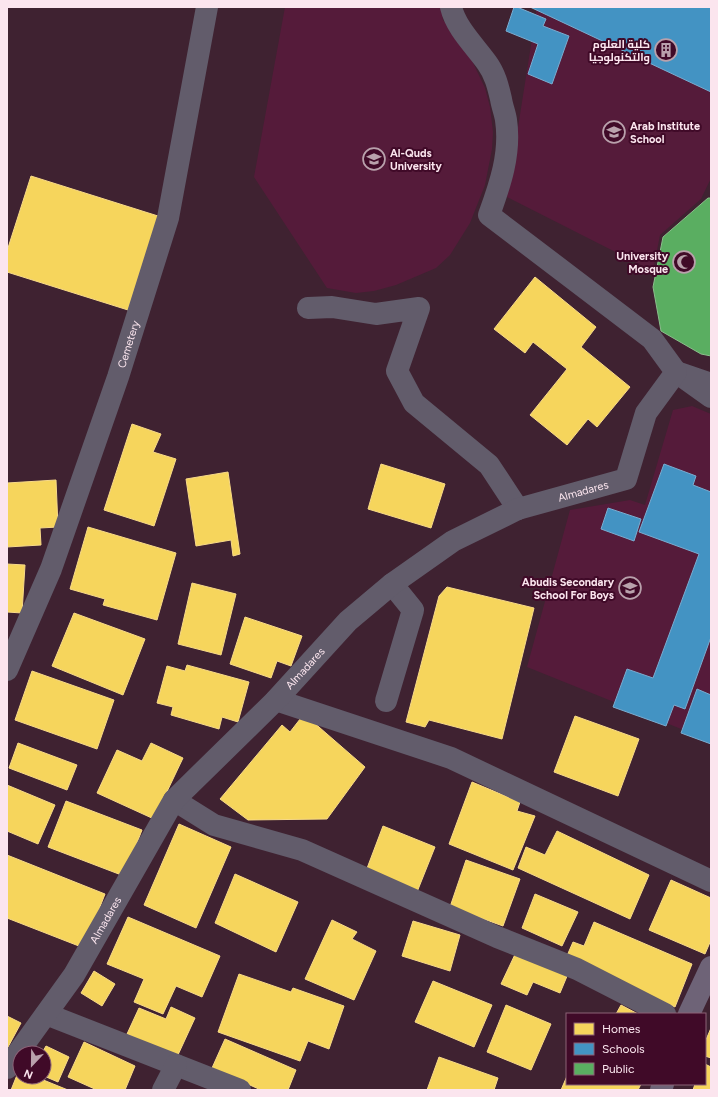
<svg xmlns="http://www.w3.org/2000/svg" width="718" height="1097" font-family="Figtree,Cairo,sans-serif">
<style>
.built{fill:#551b3a}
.homes{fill:#f6d55c;stroke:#f8da88}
.schools{fill:#4393c3;stroke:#7aacd0}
.public{fill:#5aae61;stroke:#8abe8b}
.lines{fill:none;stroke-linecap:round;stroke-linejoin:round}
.minor{stroke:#625c6b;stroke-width:22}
.major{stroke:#6e6377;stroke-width:22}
.labels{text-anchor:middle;stroke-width:4;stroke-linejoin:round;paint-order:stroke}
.poi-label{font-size:11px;font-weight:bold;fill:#fbe5ee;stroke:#400a28;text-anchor:end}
.street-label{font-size:11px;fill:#fbe5ee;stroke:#400a28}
</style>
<rect width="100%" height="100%" fill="#3f2231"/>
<g class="built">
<path d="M285 7H441L443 20 466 48 485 88 490 107 493 132 492 149 485 185 470 223 450 255 436 268 396 285 374 291 356 293 327 288 254 177Z"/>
<path d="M537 7 711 85V178L701 199 660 235 653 271 507 197Z"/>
<path d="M692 406 711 414V741L527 667 570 510 630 500 645 505 673 410Z"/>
</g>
<g class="homes">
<path d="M31 176 158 216 128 310 7 272V251Z"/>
<path d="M535 277 596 327 581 347 630 387 597 427 588 419 567 445 530 415 567 369 533 342 525 353 494 329Z"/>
<path d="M132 424 161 434 153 452 176 459 154 526 104 510Z"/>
<path d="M381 464 445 484 431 528 368 509Z"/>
<path d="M228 472 240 554 233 556 231 540 196 546 186 479Z"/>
<path d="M56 480 58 527 40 528 41 545 7 547V483Z"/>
<path d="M88 527 176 553 157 620 103 605 105 599 70 589Z"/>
<path d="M7 564 25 565 22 613 7 612Z"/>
<path d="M192 583 236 594 221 655 178 644Z"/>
<path d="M447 587 534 608 502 739 429 720 425 727 406 722 439 596Z"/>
<path d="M74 613 145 639 123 695 52 666Z"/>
<path d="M245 617 302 636 291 666 277 661 271 678 230 664Z"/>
<path d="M187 665 249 682 238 722 222 717 219 729 171 715 173 707 157 703 167 666 185 671Z"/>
<path d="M32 671 114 700 97 749 15 720Z"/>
<path d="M304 714 365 767 327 819 248 820 220 799 282 725 290 732Z"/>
<path d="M575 716 639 739 618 796 554 772Z"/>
<path d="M18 743 77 765 67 790 9 768Z"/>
<path d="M151 743 183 758 154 819 97 793 117 750 142 761Z"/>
<path d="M472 782 520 802 517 811 535 816 513 870 449 844Z"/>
<path d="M7 785 55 805 38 844 7 831Z"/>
<path d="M66 801 142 830 124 876 48 847Z"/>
<path d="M179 824 231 847 196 928 144 905Z"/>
<path d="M383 826 435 847 417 892 366 871Z"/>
<path d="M557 831 649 875 630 919 518 868 526 847 545 855Z"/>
<path d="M7 855 105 894 84 948 7 918Z"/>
<path d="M466 860 520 879 503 926 450 907Z"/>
<path d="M235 874 298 902 276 952 215 923Z"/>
<path d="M671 880 711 898V940L705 954 649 930Z"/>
<path d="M535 894 578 912 562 946 522 928Z"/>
<path d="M128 917 220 956 202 997 176 986 163 1014 134 1002 144 979 107 964Z"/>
<path d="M332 920 357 932 352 939 376 951 354 1000 305 979Z"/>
<path d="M413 921 460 935 450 971 402 956Z"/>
<path d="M594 922 692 964 675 1007 566 958 573 942 584 946Z"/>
<path d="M518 948 570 969 560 993 533 982 527 995 501 984Z"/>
<path d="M94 971 115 984 102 1006 81 993Z"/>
<path d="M239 974 291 992 293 988 344 1006 329 1049 308 1041 300 1061 218 1032Z"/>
<path d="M433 981 492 1005 474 1047 415 1022Z"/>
<path d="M506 1005 551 1024 531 1070 487 1052Z"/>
<path d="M621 1005 638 1014H616Z"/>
<path d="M171 1007 195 1018 177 1057 127 1034 139 1008 166 1019Z"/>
<path d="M7 1016 21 1023 7 1049Z"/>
<path d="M711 1028V1058L705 1056V1042Z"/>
<path d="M225 1039 296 1070 288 1090H261L212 1068Z"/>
<path d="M84 1042 135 1066 125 1090H97L68 1077Z"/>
<path d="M46 1046 69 1057 58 1082 44 1076V1053H42Z"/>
<path d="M439 1057 498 1078 494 1090H427Z"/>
<path d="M705 1064 711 1067V1090H693L695 1084H705Z"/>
<path d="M19 1070 20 1071V1077H36L68 1090H11Z"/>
<path d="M567 1076V1084H641L638 1090H561Z"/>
</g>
<g class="schools">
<path d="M514 7H517L546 19 543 26 569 36 552 84 528 74 538 44 506 31Z"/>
<path d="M530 7H711V92Z"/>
<path d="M664 464 696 476 693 485 711 492V637L685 709 674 705 666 726 613 707 627 669 653 678 699 554 639 532Z"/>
<path d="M608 508 641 519 634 541 601 529Z"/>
<path d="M697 689 711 695V744L681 733Z"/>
</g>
<path class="public" d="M708 198H711V356L701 354 661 331 653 287 663 237Z"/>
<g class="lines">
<g class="minor">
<path d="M308 308 332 307 376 314 419 308 397 371 414 403 489 465 518 509"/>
<path d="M711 384 676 372 711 397"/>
<path id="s1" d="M7 670 51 569 118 377 168 218 207 7"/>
<path d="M276 700 451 758 711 881"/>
<path d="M386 701 413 610 392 584"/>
<path d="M174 800 214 825 302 850 497 937 577 969 665 1014"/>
<path d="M46 1014 240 1090"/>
<path id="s2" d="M7 1068 74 975 174 800 276 700 348 621 392 584 453 541 518 509 626 479 646 413 676 372 652 339 489 215C500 185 511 153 506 120 505 113 502 106 501 99 498 86 495 74 487 63 474 45 456 28 451 7"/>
<path d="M163 1090 176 1065"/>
</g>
<g class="major">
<path d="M689 1014 711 967"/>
<path d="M661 1090 663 1084"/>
</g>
</g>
<defs>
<g id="building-ring" transform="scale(1.15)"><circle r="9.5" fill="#400a28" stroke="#b9a1ac" stroke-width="1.5"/><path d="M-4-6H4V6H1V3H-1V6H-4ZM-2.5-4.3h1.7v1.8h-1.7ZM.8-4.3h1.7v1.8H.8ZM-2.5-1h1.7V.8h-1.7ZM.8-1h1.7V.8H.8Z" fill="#b9a1ac"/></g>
<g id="school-ring" transform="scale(1.15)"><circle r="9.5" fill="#400a28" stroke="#b9a1ac" stroke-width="1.5"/><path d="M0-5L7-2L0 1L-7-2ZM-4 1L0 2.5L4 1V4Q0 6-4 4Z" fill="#b9a1ac"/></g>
<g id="university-ring" transform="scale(1.15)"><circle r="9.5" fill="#400a28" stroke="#b9a1ac" stroke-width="1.5"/><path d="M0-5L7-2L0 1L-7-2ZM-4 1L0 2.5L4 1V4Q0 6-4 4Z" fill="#b9a1ac"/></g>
<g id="mosque-ring" transform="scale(1.15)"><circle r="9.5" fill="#400a28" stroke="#b9a1ac" stroke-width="1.5"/><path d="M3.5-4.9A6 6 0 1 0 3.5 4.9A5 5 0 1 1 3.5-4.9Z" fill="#b9a1ac"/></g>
</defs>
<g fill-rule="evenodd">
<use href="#building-ring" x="666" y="50"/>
<use href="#school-ring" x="614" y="132"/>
<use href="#university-ring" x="374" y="159"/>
<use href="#mosque-ring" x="684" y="262"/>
<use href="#school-ring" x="630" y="588"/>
</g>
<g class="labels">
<g class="poi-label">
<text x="650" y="48">كلية العلوم<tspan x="650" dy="13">والتكنولوجيا</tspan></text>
<text x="630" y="130" text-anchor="start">Arab Institute<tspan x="630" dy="13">School</tspan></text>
<text x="390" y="157" text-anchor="start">Al-Quds<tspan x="390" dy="13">University</tspan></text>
<text x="668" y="260">University<tspan x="668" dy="13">Mosque</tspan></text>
<text x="614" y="586">Abudis Secondary<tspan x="614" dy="13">School For Boys</tspan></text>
</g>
<g class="street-label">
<text dy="4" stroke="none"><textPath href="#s1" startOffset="348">Cemetery</textPath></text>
<text dy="4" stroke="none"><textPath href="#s2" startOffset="838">Almadares</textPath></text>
<text dy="4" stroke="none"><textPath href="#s2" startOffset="502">Almadares</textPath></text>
<text dy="4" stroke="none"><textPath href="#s2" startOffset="178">Almadares</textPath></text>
</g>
</g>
<rect width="718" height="1097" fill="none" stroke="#fbe5ee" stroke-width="16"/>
<rect x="566" y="1013" width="140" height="72" fill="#400a28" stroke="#8b6277"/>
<rect x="574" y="1023" width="20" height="12" fill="#f6d55c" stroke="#8b6277"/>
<text x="602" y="1033" font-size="12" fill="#fbe5ee">Homes</text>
<rect x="574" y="1043" width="20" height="12" fill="#4393c3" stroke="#8b6277"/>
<text x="602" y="1053" font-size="12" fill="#fbe5ee">Schools</text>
<rect x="574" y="1063" width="20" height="12" fill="#5aae61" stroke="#8b6277"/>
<text x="602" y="1073" font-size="12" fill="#fbe5ee">Public</text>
<g transform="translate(32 1065) rotate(202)"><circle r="19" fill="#400a28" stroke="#8b6277"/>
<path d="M0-3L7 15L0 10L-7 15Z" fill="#b9a1ac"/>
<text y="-6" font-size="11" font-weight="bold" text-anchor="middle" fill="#fbe5ee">N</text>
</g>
</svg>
